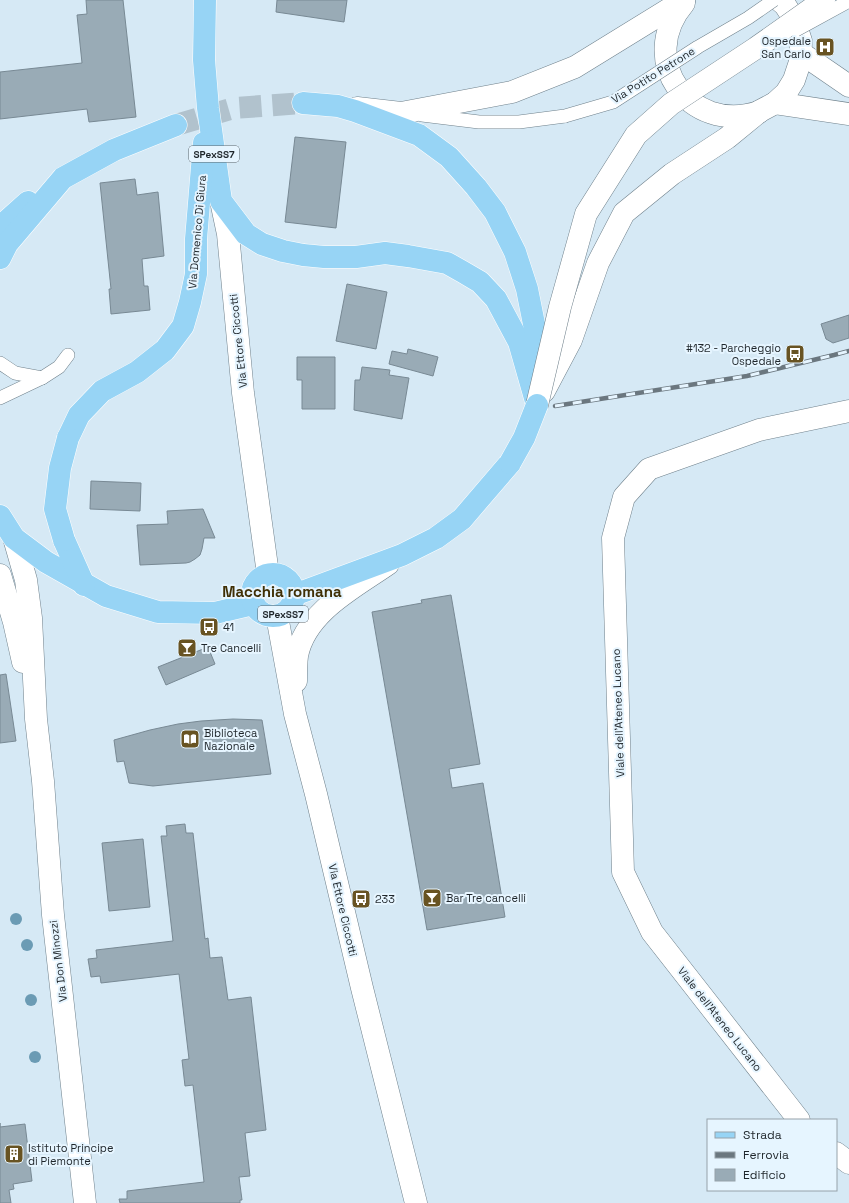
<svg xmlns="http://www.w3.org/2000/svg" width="849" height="1203" font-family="'Space Grotesk',sans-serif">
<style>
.building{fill:#99abb6;stroke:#788994}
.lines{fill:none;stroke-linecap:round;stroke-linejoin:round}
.primary-tunnel{stroke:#b1c2cd;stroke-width:22;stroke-dasharray:22 11;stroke-linecap:butt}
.service-casing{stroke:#6f808b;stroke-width:14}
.minor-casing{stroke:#6f808b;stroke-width:23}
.tertiary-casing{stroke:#6f808b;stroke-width:23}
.secondary-casing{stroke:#6f808b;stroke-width:23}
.primary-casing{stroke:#fff;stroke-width:23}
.service{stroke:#fff;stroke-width:13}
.minor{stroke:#fff;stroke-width:22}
.tertiary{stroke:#fff;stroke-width:22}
.secondary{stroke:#fff;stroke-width:22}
.primary{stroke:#97d4f5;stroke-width:22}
.rail-casing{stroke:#6b777f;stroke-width:4.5}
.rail{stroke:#e6f5ff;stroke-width:3;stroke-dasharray:9;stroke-linecap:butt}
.service-bridge-casing{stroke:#6f808b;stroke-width:14;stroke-linecap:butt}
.secondary-bridge-casing{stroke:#6f808b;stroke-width:23;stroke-linecap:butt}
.primary-bridge-casing{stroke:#fff;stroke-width:23;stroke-linecap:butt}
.service-bridge{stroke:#fff;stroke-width:13}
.secondary-bridge{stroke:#fff;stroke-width:22}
.primary-bridge{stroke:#97d4f5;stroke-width:22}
.tree{fill:#6b9bb4}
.labels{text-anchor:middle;stroke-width:4;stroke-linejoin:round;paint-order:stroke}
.shield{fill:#e6f5ff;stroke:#5b646b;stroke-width:1}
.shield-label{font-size:10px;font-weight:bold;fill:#1f262b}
.poi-label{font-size:11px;fill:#1f262b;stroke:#e6f5ff;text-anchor:start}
.street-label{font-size:11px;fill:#1f262b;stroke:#e6f5ff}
.district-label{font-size:15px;font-weight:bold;fill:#403006;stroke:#e6f5ff}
</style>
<rect width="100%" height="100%" fill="#d6e9f5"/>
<g class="building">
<path d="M86 0H123L136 117 89 122 87 109 0 119V72L82 63 77 15 87 14Z"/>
<path d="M277 0H347L344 22 276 12Z"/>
<path d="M295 137 346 142 336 228 285 222Z"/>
<path d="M135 179 137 195 158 192 164 256 142 259 144 286H148L150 310 111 314 109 289H111L100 183Z"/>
<path d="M347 284 387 292 376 349 336 341Z"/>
<path d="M849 315V338L833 343 826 339 821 324Z"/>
<path d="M408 349 438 357 433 376 389 364 392 351 407 354Z"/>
<path d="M297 357H335V409H302V380H297Z"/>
<path d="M362 367 390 370 389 375 409 378 402 419 354 410 355 380H360Z"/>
<path d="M91 481 141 483 140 511 90 509Z"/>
<path d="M203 509 215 538H204L202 549 200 555 195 559 190 562 186 563 140 565 137 525 168 524 167 511Z"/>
<path d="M451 595 480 764 449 769 452 788 483 783 505 917 427 930 372 612 422 603 421 600Z"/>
<path d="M208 647 215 664 166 685 158 667Z"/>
<path d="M6 674 16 741 0 743V675Z"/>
<path d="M233 719 262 720 271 774 153 786 129 783 124 761 117 762 114 740 150 730 178 724 201 721Z"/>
<path d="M185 824 186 833H193L205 939 208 938 210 958 222 957 228 1000 251 997 266 1130 245 1133 250 1176 239 1177 242 1200H240V1203H120L119 1199H127V1191L204 1182 193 1085 185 1086 182 1060 189 1059 179 974 101 983 100 976 91 977 88 959 97 958 96 950 173 941 161 836H167L166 826Z"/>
<path d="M143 839 150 907 109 911 102 843Z"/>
<path d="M0 1123V1127L25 1124 32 1181 13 1184 14 1189 9 1190 11 1203H0Z"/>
</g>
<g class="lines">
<path class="primary-tunnel" d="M176 125 234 108 303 103"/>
<g class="service-casing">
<g id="service">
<path d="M422 115 479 122H519L565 116"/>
<path d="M0 363 15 373 42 378 0 398"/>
<path d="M42 378 59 367 68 355"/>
</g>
</g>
<g class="minor-casing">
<g id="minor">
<path d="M801 53 849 86"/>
<path d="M775 103 849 114"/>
</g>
</g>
<g class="tertiary-casing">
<g id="tertiary">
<path d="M799 1120 652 932 623 872 613 538 624 497 649 469 759 430 849 411"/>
<path d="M836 1153 849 1163"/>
</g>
</g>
<g class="secondary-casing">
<g id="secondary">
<path d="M684 3C636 59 689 135 759 112"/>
<path d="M357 108 401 113 512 92 575 67 684 0"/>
<path d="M221 201 228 234 243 393 268 574"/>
<path d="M544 391 571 340 598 263 624 213 672 174 727 138 760 111 775 103 786 93 794 80 800 62 801 41 794 19 785 5 779 0"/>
<path d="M14 538 26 580 31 618 36 719 43 781 53 915 85 1203"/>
<path d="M0 575 14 622 23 662"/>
<path d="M277 616 295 714 316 794 362 988 416 1203"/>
<path d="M296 681C296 672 296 664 297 656 305 612 355 587 388 564"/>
</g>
</g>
<g class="primary-casing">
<g id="primary">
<path d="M205 0 204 60 208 108 221 201 246 234 262 244 283 251 303 255 324 257H356L385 253 408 256 447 263 463 272 480 282 496 299 519 342 537 405"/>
<path d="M303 103 338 106 355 111 419 135 449 157 476 187 495 212 515 252 527 289 537 339V378"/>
<path d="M0 227 28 202"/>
<path d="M0 258 7 244 63 178 114 150 176 125"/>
<path d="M68 438 79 415 102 391 137 372 165 350 183 326 190 302 196 274V239L204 143"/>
<path d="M0 516 14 538 46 562 106 596 158 612 215 613 253 604"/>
<path d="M64 540 84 585"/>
<circle cx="273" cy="595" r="21"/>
<path d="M294 595 402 555 436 538 462 519 510 463"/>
</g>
</g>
<use href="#service" class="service"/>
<use href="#minor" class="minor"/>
<use href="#tertiary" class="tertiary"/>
<use href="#secondary" class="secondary"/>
<use href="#primary" class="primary"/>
<g class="rail-casing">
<path id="rail" d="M555 406 747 376 834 355 849 351"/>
</g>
<use href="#rail" class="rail"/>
<g class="service-bridge-casing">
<g id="service-bridge">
<path d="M796 30 849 1"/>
<path d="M565 116 613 102 698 47 748 18 774 0"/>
</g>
</g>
<g class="secondary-bridge-casing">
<path id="secondary-bridge" d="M537 405 560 307 586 214 636 135 671 104 756 48 824 0"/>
</g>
<g class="primary-bridge-casing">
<g id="primary-bridge">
<path d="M510 463 524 438 537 405"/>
<path d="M64 540 55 509 60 468 68 438"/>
</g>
</g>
<use href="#service-bridge" class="service-bridge"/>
<use href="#secondary-bridge" class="secondary-bridge"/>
<use href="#primary-bridge" class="primary-bridge"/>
</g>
<g class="tree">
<circle cx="16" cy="919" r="6"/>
<circle cx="27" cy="945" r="6"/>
<circle cx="31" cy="1000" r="6"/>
<circle cx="35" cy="1057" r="6"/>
</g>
<defs>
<g id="hospital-square" transform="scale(1)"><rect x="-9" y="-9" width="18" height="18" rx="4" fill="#685322" stroke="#e6f5ff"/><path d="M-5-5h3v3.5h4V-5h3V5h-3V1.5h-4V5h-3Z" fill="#fff"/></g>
<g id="bus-square" transform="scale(1)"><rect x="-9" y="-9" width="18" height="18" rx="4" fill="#685322" stroke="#e6f5ff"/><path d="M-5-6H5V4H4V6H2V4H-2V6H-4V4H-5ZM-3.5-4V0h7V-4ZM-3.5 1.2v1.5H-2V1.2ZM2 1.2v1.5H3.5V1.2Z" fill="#fff"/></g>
<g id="bar-square" transform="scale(1)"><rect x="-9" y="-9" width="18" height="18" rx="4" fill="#685322" stroke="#e6f5ff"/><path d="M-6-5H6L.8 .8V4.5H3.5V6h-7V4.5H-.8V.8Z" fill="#fff"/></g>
<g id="library-square" transform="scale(1)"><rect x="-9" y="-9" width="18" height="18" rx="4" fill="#685322" stroke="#e6f5ff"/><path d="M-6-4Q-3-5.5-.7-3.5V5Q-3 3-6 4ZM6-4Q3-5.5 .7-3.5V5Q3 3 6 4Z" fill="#fff"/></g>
<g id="building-square" transform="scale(1)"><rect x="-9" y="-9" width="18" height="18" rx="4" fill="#685322" stroke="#e6f5ff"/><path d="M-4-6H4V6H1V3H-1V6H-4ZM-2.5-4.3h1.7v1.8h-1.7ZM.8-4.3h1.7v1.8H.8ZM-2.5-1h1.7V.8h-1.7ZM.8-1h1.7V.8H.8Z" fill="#fff"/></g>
</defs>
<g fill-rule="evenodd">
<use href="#hospital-square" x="825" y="47"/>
<use href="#bus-square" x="795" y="354"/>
<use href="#bus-square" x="209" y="627"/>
<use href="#bar-square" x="187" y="648"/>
<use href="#library-square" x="190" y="739"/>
<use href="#bar-square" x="432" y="898"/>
<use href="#bus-square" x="361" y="899"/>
<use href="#building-square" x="14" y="1154"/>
</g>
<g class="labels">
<g class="shield">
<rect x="189" y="146" width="50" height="16" rx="3"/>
<rect x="258" y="606" width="50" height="16" rx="3"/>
</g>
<g class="shield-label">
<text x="214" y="158">SPexSS7</text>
<text x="283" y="618">SPexSS7</text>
</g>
<g class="poi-label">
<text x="811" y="45" text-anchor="end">Ospedale<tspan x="811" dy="13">San Carlo</tspan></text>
<text x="781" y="352" text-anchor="end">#132 - Parcheggio<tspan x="781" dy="13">Ospedale</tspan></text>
<text x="223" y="631">41</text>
<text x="201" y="652">Tre Cancelli</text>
<text x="204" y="737">Biblioteca<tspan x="204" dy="13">Nazionale</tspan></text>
<text x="446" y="902">Bar Tre cancelli</text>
<text x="375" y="903">233</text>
<text x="28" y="1152">Istituto Principe<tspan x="28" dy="13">di Piemonte</tspan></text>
</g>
<g class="street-label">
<text transform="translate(653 75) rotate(-32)" y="4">Via Potito Petrone</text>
<text transform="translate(197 232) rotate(-85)" y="4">Via Domenico Di Giura</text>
<text transform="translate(238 341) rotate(-96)" y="4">Via Ettore Ciccotti</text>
<text transform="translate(618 713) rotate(-92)" y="4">Viale dell'Ateneo Lucano</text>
<text transform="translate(343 910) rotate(77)" y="4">Via Ettore Ciccotti</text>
<text transform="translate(58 961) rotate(-97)" y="4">Via Don Minozzi</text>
<text transform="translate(720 1019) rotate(52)" y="4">Viale dell'Ateneo Lucano</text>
</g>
<g class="district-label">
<text x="282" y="597">Macchia romana</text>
</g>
</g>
<rect x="707" y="1119" width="130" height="72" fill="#e6f5ff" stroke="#96a2aa"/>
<rect x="715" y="1132" width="20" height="6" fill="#97d4f5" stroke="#96a2aa"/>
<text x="743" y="1139" font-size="12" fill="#1f262b">Strada</text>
<rect x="715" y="1152" width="20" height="6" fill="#6b777f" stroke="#96a2aa"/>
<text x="743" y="1159" font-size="12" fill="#1f262b">Ferrovia</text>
<rect x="715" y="1169" width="20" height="12" fill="#99abb6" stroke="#96a2aa"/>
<text x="743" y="1179" font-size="12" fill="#1f262b">Edificio</text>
</svg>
